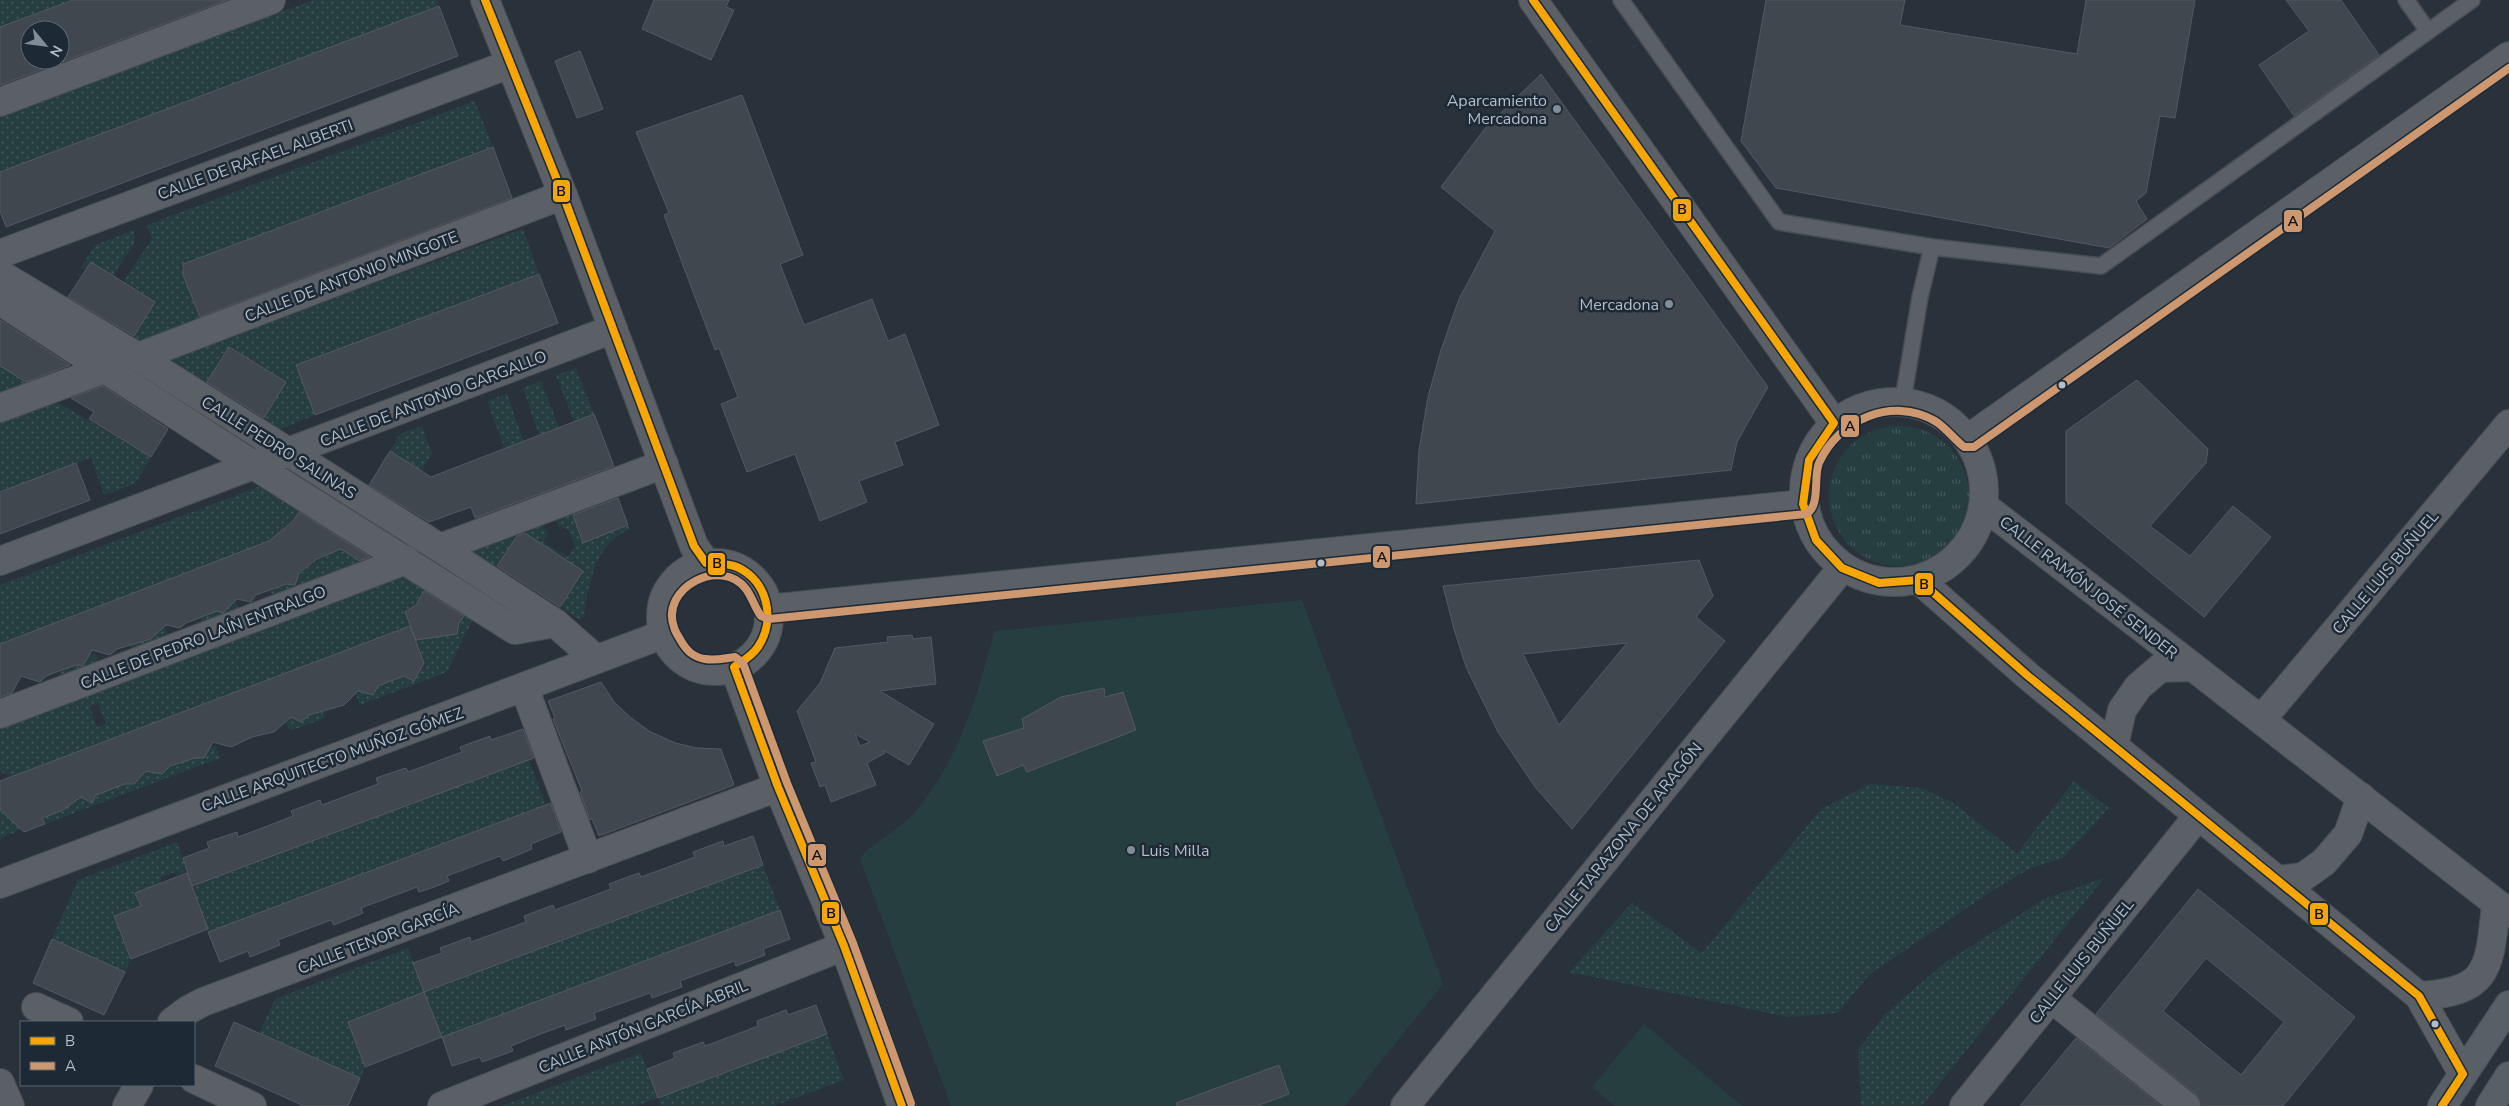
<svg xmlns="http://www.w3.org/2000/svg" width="2509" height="1106" font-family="'Nunito Sans',sans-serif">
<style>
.grass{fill:url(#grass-tufts)}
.park{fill:url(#park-dots);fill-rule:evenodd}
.pitch{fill:#263e40}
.building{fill:#40474e;stroke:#525961;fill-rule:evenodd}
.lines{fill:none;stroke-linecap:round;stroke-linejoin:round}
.service-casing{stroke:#484e54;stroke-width:18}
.minor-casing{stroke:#484e54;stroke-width:30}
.secondary-casing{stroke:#484e54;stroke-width:30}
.service{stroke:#5b6067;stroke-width:15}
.minor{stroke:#5b6067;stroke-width:28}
.secondary{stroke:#595f66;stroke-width:28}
.bus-1-casing{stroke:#1d2935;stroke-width:11}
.bus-2-casing{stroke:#1d2935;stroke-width:11}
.bus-1{stroke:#f7a600;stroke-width:8}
.bus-2{stroke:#cd976f;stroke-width:8}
.poi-dot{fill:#838d98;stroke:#1d2935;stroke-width:2}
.bus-dot{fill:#b4beca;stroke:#1d2935;stroke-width:2}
.labels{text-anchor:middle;stroke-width:5;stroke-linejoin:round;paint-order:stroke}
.poi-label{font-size:16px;fill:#b4beca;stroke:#1d2935;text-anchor:end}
.street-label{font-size:16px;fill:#b4beca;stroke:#1d2935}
.line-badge{stroke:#1d2935;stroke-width:2}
.pale-badge-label{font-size:14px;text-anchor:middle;font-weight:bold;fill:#111}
</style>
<defs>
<pattern id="grass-tufts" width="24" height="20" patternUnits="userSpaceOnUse" patternTransform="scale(1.25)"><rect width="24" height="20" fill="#263e40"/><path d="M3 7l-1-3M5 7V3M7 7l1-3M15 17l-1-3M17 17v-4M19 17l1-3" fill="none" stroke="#43585a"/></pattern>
<pattern id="park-dots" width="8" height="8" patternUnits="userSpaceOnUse" patternTransform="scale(1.25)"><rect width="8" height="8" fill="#263e40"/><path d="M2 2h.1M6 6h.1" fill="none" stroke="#43585a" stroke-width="1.8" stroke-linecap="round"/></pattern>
</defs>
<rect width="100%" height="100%" fill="#29323a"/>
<circle class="grass" cx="1899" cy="496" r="70"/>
<g class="park">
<path d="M0 0H73L0 27Z"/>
<path d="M314 0H437L439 6 0 172V114Z"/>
<path d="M475 101 493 147 180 266 201 321 142 343 133 337 155 302 123 282 152 239 147 225Z"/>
<path d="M523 229 539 274 297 365 315 415 279 430 264 419 286 382 229 347 204 389 201 380 164 356 280 318Z"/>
<path d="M134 230 135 242 113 276 91 262 85 270 81 267 95 245Z"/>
<path d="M0 366 3 367 32 385 0 397Z"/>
<path d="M576 368 594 414 574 422 556 375Z"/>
<path d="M541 381 559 427 539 435 523 388Z"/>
<path d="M507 394 524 441 505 449 487 401Z"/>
<path d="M50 398 151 457 135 484 104 495 91 458 0 492V417Z"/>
<path d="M422 426 432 454 421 471 390 451 400 434Z"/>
<path d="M263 485 303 506 291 523 271 540 0 644V585Z"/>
<path d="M570 507 583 543 628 525 630 529C596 542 588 584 584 617L579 619 560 607 583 571 521 530 495 568 465 548 538 520 548 534 543 542 568 557 575 546 568 529 559 527 554 514Z"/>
<path d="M334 545 363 564 273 598 270 590 287 584 294 585V573C308 570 318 558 330 554Z"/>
<path d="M406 571 428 585 416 605 411 626 12 776 0 772V724ZM98 703 106 724 97 727 90 707Z"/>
<path d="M235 600 239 611 203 624 200 618 217 611H224Z"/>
<path d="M467 610 475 615 447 672 360 705 356 694 364 690 371 694 375 686 406 675 414 679 418 674 417 670 426 667 415 638 458 625Z"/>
<path d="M165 627 169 638 133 651 130 644 152 639 159 629Z"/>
<path d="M95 653 99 664 62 678 59 671 75 664 82 665 85 657Z"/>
<path d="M322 710 325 718 290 731 285 720 294 716 301 721 306 716Z"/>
<path d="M215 746 220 758 45 824 41 815 62 811 67 807 66 802 84 796 94 799 96 795 128 783 134 784 137 780V775L197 756 203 757 207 754 206 749Z"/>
<path d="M529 760 546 805 208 933 192 886Z"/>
<path d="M2074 781 2109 808 2063 858 2029 869 1995 889 1870 974 1838 1013 1789 1017 1569 972 1632 903 1702 953 1821 809 1870 784 1922 788 1955 804 2017 853Z"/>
<path d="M0 810 22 829 0 839Z"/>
<path d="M177 842 187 870 177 875 175 872 160 877 162 882 135 893 141 906 131 959 125 972 52 939 78 880Z"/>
<path d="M763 865 780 910 442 1037 424 992 348 1022 365 1067 360 1078 259 1033 275 999 408 948 425 992Z"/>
<path d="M2104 878 1922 1106H1861L1858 1050 1885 1014 1943 964 2044 899Z"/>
<path d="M827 1034 844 1080 774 1106H661L658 1098 636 1106H502L641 1053 658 1097Z"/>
</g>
<g class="pitch">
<path d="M1302 600 1443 984 1345 1106H951L860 859C868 845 901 829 915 812 963 753 974 702 995 631Z"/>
<path d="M1644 1024 1742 1106H1615L1592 1087Z"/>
</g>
<g class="building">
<path d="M73 0H227L0 85V27ZM30 30H60V60H30Z"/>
<path d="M654 0H729L726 7 734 10 711 60 642 29Z"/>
<path d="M1766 0H1905L1900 25 2077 54 2086 0H2195L2175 118 2160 116 2146 193 2136 201 2147 219 2109 248 1776 188 1741 141Z"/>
<path d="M2286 0H2341L2379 55 2294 116 2259 65 2309 31Z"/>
<path d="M439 6 458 56 6 227 0 211V172Z"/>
<path d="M580 51 603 109 577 118 555 61Z"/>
<path d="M1541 74 1768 387 1737 442 1731 470 1416 504 1419 450 1428 397 1441 350 1459 299 1495 231 1441 187 1486 127Z"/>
<path d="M742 95 803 255 780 264 804 325 872 299 888 341 905 334 939 425 895 442 903 465 859 481 867 502 820 521 795 454 747 472 721 404 738 397 719 348 715 350 664 215 669 213 636 132Z"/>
<path d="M493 147 512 198 200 317 183 275V264Z"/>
<path d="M91 262 155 302 134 336 68 297Z"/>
<path d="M539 274 558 323 315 415 296 365Z"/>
<path d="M0 320 70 365 26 382 0 366Z"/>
<path d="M229 347 286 382 264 418 207 382Z"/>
<path d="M2137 380 2208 449 2206 463 2150 526 2190 556 2233 506 2271 537 2204 617 2066 503V431Z"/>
<path d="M103 386 168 429 151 457 89 419 94 412 71 398Z"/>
<path d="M594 414 614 466 475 518 471 507 429 522 369 485 390 451 431 477Z"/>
<path d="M76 463 90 500 0 534V492Z"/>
<path d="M618 498 628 525 583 543 573 515Z"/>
<path d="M299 512 370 557 359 561 341 549 317 559 299 573 295 585 286 584 256 595 251 602 237 599 223 613 217 611 186 623 180 628 166 625 151 639 117 649 110 655 92 650 83 666 76 665 59 671 46 676 40 682 21 676 12 693 0 697V644L269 541 293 521Z"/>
<path d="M525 533 583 571 560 607 497 566 517 536Z"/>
<path d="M1699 560 1713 596 1696 617 1725 641 1572 829 1535 787 1498 732 1466 667 1454 629 1443 586ZM1627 643 1559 725 1523 654Z"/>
<path d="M424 591 464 616 459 623 457 634 416 640 405 612 416 605Z"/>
<path d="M410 626 424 663 414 681 404 676 378 686 373 695 358 691 344 705 309 715 301 722 291 717 274 732 252 737 231 747 213 742 204 758H195L170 766 162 774 146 771 134 784H125L96 795 92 803 81 797 63 810 42 818 45 824 24 832 0 810V781Z"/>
<path d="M912 635 913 639 931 637 936 684 880 691 934 724 909 765 883 750 885 753 867 763 876 785 831 802 825 785 820 787 811 763 816 762 797 711 820 683 835 648 888 642 887 637ZM855 734 870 742 860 746Z"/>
<path d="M601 682 614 702 630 717 649 731 675 743 697 748 721 749 734 785 599 836 592 819 590 820 580 792 582 791 553 719 555 718 548 701Z"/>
<path d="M1104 688 1105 697 1123 692 1136 730 1027 772 1023 765 997 776 983 741 1024 728 1022 719 1061 697Z"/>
<path d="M523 729 534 758 192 886 183 858 209 848 207 842 237 832 238 837 265 827 293 816 291 811 320 800 322 805 378 784 376 778 406 768 408 772 462 752 460 747 490 736 491 740Z"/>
<path d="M551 803 561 832 531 844 532 849 503 861 500 856 447 876 449 881 434 887 419 892 417 887 361 908 363 913 334 925 331 920 278 940 280 945 250 957 248 951 220 962 208 932Z"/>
<path d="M753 836 763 865 424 992 442 1037 365 1067 348 1022 424 992 413 963 442 953 440 948 470 937 471 942 526 922 524 916 553 905 555 910 611 889 609 884 625 878 639 873 641 877 695 857 693 852 723 841 724 846Z"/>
<path d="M187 873 208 929 131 959 114 916 141 906 135 893Z"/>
<path d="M2198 889 2355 1017 2283 1106H2201L2196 1094 2096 1014ZM2206 958 2284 1022 2241 1075 2163 1011Z"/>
<path d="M780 910 790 939 763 949 765 955 736 966 734 961 680 981 682 987 652 998 650 993 594 1013 596 1019 566 1030 565 1025 538 1035 511 1046 513 1051 482 1062 480 1057 452 1066 442 1037Z"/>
<path d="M52 939 125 972 104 1015 33 983Z"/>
<path d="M816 1005 827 1034 658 1098 647 1069 675 1058 673 1053 703 1042 705 1046 732 1036 758 1026 757 1021 786 1010 788 1015Z"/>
<path d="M234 1022 360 1078 348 1106H304L215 1066Z"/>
<path d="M2076 1038 2161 1106H2020Z"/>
<path d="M1279 1065 1289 1094 1257 1106H1177L1176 1103Z"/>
</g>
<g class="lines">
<g class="service-casing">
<g id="service">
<path d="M1621 0 1779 222 1932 247 2101 266 2472 0"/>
<path d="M2406 0 2428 31"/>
<path d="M1903 400 1920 297 1932 247"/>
</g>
</g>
<g class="minor-casing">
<g id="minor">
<path d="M485 0 563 195 694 546 706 563"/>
<path d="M1533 0 1834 423"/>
<path d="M0 102 271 0"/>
<path d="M0 254 510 64"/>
<path d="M0 274 138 357 440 548 555 623 596 659"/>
<path d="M0 301 255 466 515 630 555 623"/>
<path d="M138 357 563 195"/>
<circle cx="1894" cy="492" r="90"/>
<path d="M0 408 105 369"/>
<path d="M1969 438 2509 56"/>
<path d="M1985 507 2193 667"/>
<path d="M440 548 664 464"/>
<path d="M0 561 613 329"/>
<circle cx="715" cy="617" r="54"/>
<path d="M1919 580 2028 676 2419 996 2463 1074"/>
<path d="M768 609 1803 504"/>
<path d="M734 667 778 787 844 946 902 1106"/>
<path d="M524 687 588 859"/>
<path d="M0 714 406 560"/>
<path d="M2261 720 2509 424"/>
<path d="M2114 746 2122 710 2138 687 2160 668 2193 667 2509 913"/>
<path d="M2279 880 2303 877 2324 862 2348 834 2361 797"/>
<path d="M0 884 664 634"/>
<path d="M2419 996C2491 992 2489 967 2496 905"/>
<path d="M2051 998 2186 1106"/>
<path d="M36 1007 69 1022"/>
<path d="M172 1022 188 1010 203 1002 778 787"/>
<path d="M194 1079 252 1106"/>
<path d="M0 1083 10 1106"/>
<path d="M127 1106 139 1085"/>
<path d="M442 1106 844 946"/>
<path d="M1405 1106 1842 568"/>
<path d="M1964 1106 2198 816"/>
</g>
</g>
<g class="secondary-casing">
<g id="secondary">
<path d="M2442 1106 2509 1005"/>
<path d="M2490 1106 2509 1076"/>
</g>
</g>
<use href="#service" class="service"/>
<use href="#minor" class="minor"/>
<use href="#secondary" class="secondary"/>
<g class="bus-1-casing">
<g id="bus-1">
<path d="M485 0 563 195 694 546 706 563C716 564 727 563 737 567 768 581 776 620 758 647 752 656 743 661 734 667L778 787 844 946 902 1106"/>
<path d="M1533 0 1834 423 1809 460 1803 504 1816 540 1842 568 1879 583 1919 580 2028 676 2419 996 2463 1074 2442 1106"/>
</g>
</g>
<g class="bus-2-casing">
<path id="bus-2" d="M911 1103 853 943 787 783 743 663 735 657C725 658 716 661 705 659 693 657 687 651 681 641 679 637 675 632 674 627 660 588 721 556 746 589 752 597 755 608 761 616L769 619 1806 514C1821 506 1813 477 1819 463 1838 420 1892 396 1935 421 1945 427 1954 439 1964 447H1974L2509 68"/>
</g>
<use href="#bus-1" class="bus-1"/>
<use href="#bus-2" class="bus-2"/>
</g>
<g class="poi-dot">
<circle cx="1557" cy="109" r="5"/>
<circle cx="1669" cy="304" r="5"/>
<circle cx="1131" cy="850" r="5"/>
</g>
<g class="bus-dot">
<circle cx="2062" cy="385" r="4.5"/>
<circle cx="1321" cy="563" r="4.5"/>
<circle cx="2435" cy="1024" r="4.5"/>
</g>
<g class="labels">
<g class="poi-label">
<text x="1547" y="106">Aparcamiento<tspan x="1547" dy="18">Mercadona</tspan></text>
<text x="1659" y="310">Mercadona</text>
<text x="1141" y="856" text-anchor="start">Luis Milla</text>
</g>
<g class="street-label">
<text transform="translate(255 159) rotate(-20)" y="6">CALLE DE RAFAEL ALBERTI</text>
<text transform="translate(351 276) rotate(-21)" y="6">CALLE DE ANTONIO MINGOTE</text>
<text transform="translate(433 398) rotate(-21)" y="6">CALLE DE ANTONIO GARGALLO</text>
<text transform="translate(279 447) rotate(32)" y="6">CALLE PEDRO SALINAS</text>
<text transform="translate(2385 572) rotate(-50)" y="6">CALLE LUIS BUÑUEL</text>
<text transform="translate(2089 587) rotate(38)" y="6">CALLE RAMÓN JOSÉ SENDER</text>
<text transform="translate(203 637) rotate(-21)" y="6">CALLE DE PEDRO LAÍN ENTRALGO</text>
<text transform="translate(332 759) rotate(-20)" y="6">CALLE ARQUITECTO MUÑOZ GÓMEZ</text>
<text transform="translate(1623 837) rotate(-51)" y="6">CALLE TARAZONA DE ARAGÓN</text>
<text transform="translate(378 938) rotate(-21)" y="6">CALLE TENOR GARCÍA</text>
<text transform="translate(2081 961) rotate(-51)" y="6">CALLE LUIS BUÑUEL</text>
<text transform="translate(643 1026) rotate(-22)" y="6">CALLE ANTÓN GARCÍA ABRIL</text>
</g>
</g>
<g class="line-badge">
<rect x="552" y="179" width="19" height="24" rx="5" fill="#f7a600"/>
<rect x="1672" y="198" width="20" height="24" rx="5" fill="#f7a600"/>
<rect x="2283" y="209" width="20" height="24" rx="5" fill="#cd976f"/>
<rect x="1840" y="414" width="20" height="24" rx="5" fill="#cd976f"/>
<rect x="1372" y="545" width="19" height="24" rx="5" fill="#cd976f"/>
<rect x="707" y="552" width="19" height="24" rx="5" fill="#f7a600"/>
<rect x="1914" y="572" width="20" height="24" rx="5" fill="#f7a600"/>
<rect x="807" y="843" width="20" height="24" rx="5" fill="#cd976f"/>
<rect x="821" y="901" width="19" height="24" rx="5" fill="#f7a600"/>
<rect x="2309" y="902" width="20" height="24" rx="5" fill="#f7a600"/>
</g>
<g class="pale-badge-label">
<text x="561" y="196">B</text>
<text x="1682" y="214">B</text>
<text x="2293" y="226">A</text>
<text x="1850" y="431">A</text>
<text x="1382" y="562">A</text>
<text x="717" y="568">B</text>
<text x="1924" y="589">B</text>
<text x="817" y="860">A</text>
<text x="831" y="918">B</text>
<text x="2319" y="919">B</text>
</g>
<rect x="20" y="1021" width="175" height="65" fill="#1d2935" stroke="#596571"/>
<rect x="30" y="1037" width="25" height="8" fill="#f7a600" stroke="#596571"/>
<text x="65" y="1046" font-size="15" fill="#b4beca">B</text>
<rect x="30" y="1062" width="25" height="8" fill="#cd976f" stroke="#596571"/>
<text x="65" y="1071" font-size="15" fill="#b4beca">A</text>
<g transform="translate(45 45) rotate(119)"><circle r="24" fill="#1d2935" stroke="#596571"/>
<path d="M0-4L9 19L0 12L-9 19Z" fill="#838d98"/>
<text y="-8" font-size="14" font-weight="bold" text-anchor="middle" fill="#b4beca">N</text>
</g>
</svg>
